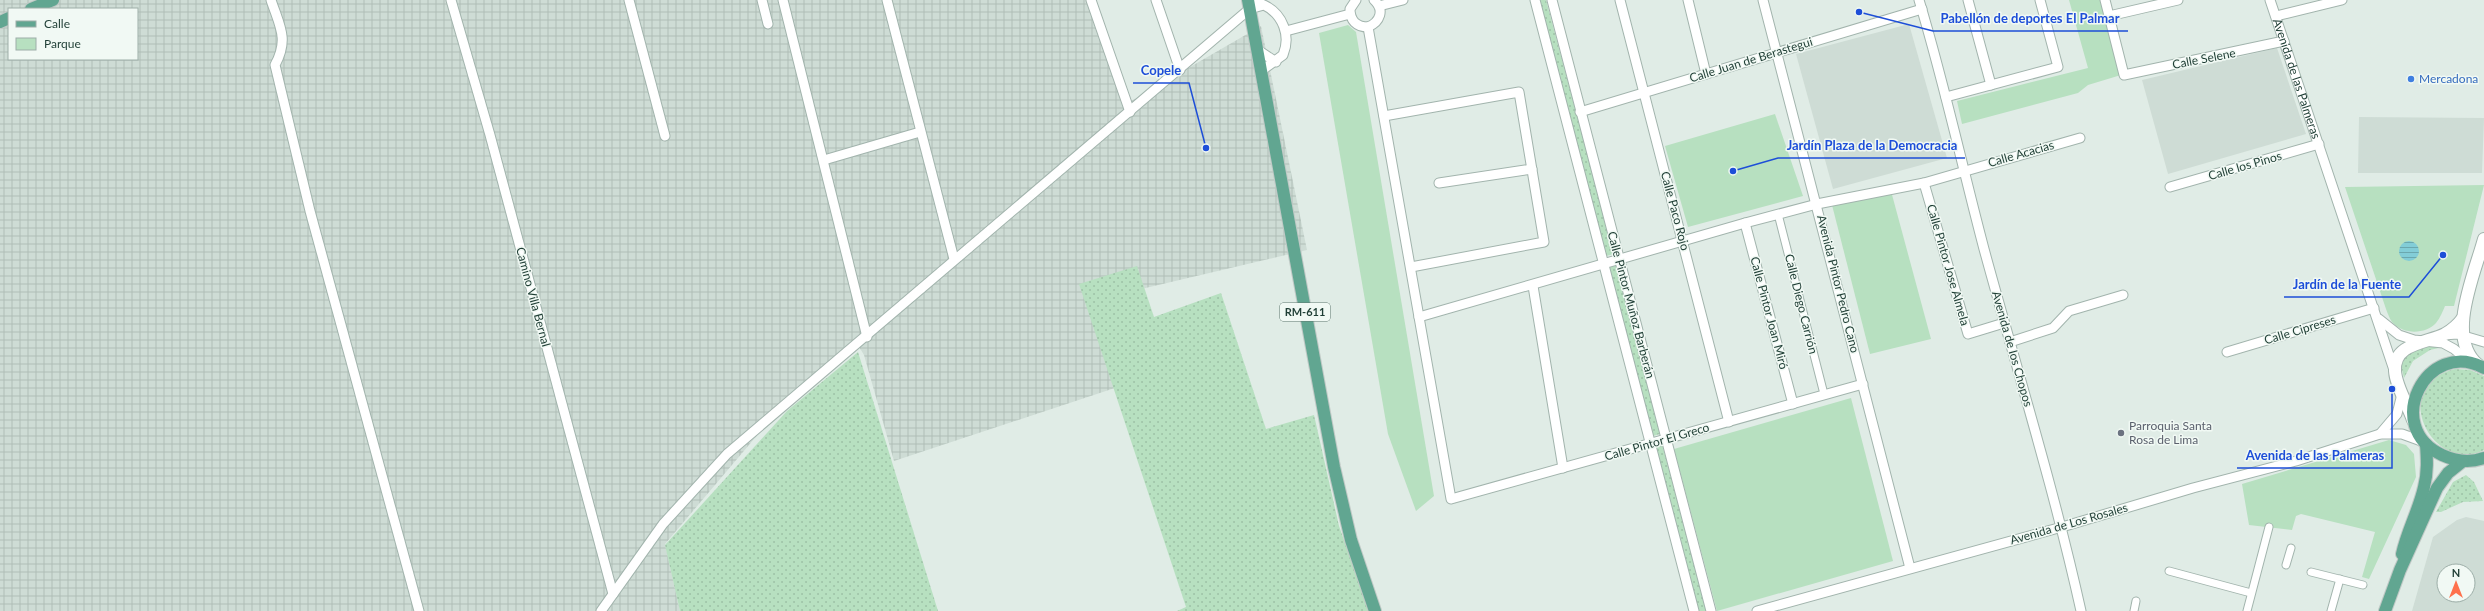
<svg xmlns="http://www.w3.org/2000/svg" width="2484" height="611" font-family="Lato,sans-serif">
<style>
.built{fill:#cedcd5;fill-rule:evenodd}
.industrial{fill:url(#industrial-grid);fill-rule:evenodd}
.grass{fill:url(#grass-dots)}
.park{fill:#b7e0c0}
.water{fill:url(#water-rules)}
.lines{fill:none;stroke-linecap:round;stroke-linejoin:round}
.pedestrian-casing{stroke:#a2b4ad;stroke-width:9}
.minor-casing{stroke:#a2b4ad;stroke-width:11}
.tertiary-casing{stroke:#a2b4ad;stroke-width:14}
.primary-casing{stroke:#c0c9c6;stroke-width:14}
.pedestrian{stroke:#fff;stroke-width:7}
.minor{stroke:#fff;stroke-width:9}
.tertiary{stroke:#fff;stroke-width:12}
.primary{stroke:#61a691;stroke-width:12}
.shop-dot{fill:#3f7fe0;stroke:#f1f9f4;stroke-width:1.5}
.worship-dot{fill:#6b7280;stroke:#f1f9f4;stroke-width:1.5}
.labels{text-anchor:middle;stroke-width:3;stroke-linejoin:round;paint-order:stroke}
.shield{fill:#f1f9f4;stroke:#5e766e;stroke-width:1}
.shield-label{font-size:11px;font-weight:bold;fill:#1f3e35}
.street-label{font-size:12px;fill:#1f3e35;stroke:#f1f9f4}
.shop-label{font-size:12px;fill:#366cbe;stroke:#f1f9f4;text-anchor:start}
.worship-label{font-size:12px;fill:#5b616d;stroke:#f1f9f4;text-anchor:start}
.leader{fill:none;stroke:#1d4ed8;stroke-width:1.5}
.callout-dot{fill:#1d4ed8;stroke:#f1f9f4;stroke-width:1.5}
.callout-label{font-size:13px;text-anchor:middle;font-weight:bold;fill:#1d4ed8;stroke:#f1f9f4;stroke-width:3;stroke-linejoin:round;paint-order:stroke}
</style>
<defs>
<pattern id="industrial-grid" width="8" height="8" patternUnits="userSpaceOnUse"><rect width="8" height="8" fill="#cedcd5"/><path d="M0 4h8M4 0v8" fill="none" stroke="#b0beb7"/></pattern>
<pattern id="grass-dots" width="8" height="8" patternUnits="userSpaceOnUse"><rect width="8" height="8" fill="#b7e0c0"/><path d="M2 2h.1M6 6h.1" fill="none" stroke="#9dc1a6" stroke-width="1.8" stroke-linecap="round"/></pattern>
<pattern id="water-rules" width="6" height="5" patternUnits="userSpaceOnUse"><rect width="6" height="5" fill="#83cdd7"/><path d="M0 2.5h6" fill="none" stroke="#6ba8af"/></pattern>
</defs>
<rect width="100%" height="100%" fill="#e0ece6"/>
<g class="built">
<path d="M1909 24 1947 158 1833 189 1796 54Z"/>
<path d="M2277 48 2306 134 2168 174 2142 80Z"/>
<path d="M2359 117 2484 118 2482 173H2358Z"/>
<path d="M2466 517 2484 521V611H2412L2433 537 2457 520ZM2444 571H2468V595H2444Z"/>
</g>
<path class="industrial" d="M0 0H1092L1126 104 1261 26 1307 250 1103 298 1127 384 894 461 864 355 858 345 787 400 665 544 680 611H0ZM9 9H137V59H9Z"/>
<g class="grass">
<path d="M1540 0H1546L1614 254 1606 256Z"/>
<path d="M1616 264 1660 434 1653 436 1609 266Z"/>
<path d="M1137 266 1154 317 1221 293 1266 429 1314 415 1339 526 1369 611H1177L1186 607 1079 284Z"/>
<path d="M2425 346 2443 347 2430 350 2413 361 2404 378 2401 365 2407 353Z"/>
<path d="M858 352 938 611H680L665 545 787 411Z"/>
<path d="M2455 369 2470 370 2484 376V450C2435 477 2385 386 2455 369Z"/>
<path d="M1662 444 1707 611H1697L1655 446Z"/>
<path d="M2466 475 2474 482 2483 501 2463 502 2441 512H2436L2453 482Z"/>
</g>
<g class="park">
<path d="M2069 0H2103L2121 75 2088 85 2078 93 1962 124 1957 101 2088 68Z"/>
<path d="M1348 25 1356 32 1434 496 1416 511 1388 434 1319 33Z"/>
<path d="M1775 114 1803 196 1688 227 1665 146Z"/>
<path d="M2484 185 2454 306H2445C2443 311 2440 318 2436 323 2426 334 2404 335 2393 323 2390 320 2388 314 2386 309L2345 187Z"/>
<path d="M1891 191 1931 339 1870 354 1832 205Z"/>
<path d="M1851 398 1893 561 1717 611 1674 449Z"/>
<path d="M2389 440 2406 445 2414 454 2416 477 2369 579 2362 577 2375 532 2301 514 2296 516 2292 530 2249 525 2242 484Z"/>
</g>
<circle class="water" cx="2409" cy="251" r="10"/>
<g class="lines">
<g class="pedestrian-casing">
<g id="pedestrian">
<path d="M1778 214 1824 394"/>
<path d="M2286 565 2291 548"/>
<path d="M2169 571 2251 593"/>
<path d="M2311 572 2363 585"/>
<path d="M2134 611 2136 601"/>
<path d="M2247 611 2269 527"/>
<path d="M2331 611 2340 579"/>
</g>
</g>
<g class="minor-casing">
<g id="minor">
<path d="M271 0C280 27 289 39 275 65L310 211 419 611"/>
<path d="M451 0 490 135 613 594"/>
<path d="M629 0 665 136"/>
<path d="M762 0 768 24"/>
<path d="M783 0 867 337"/>
<path d="M887 0 954 259"/>
<path d="M1091 0 1130 112"/>
<path d="M1156 0 1180 70"/>
<path d="M1356 0 1350 9C1350 20 1356 27 1368 27 1380 22 1385 10 1374 0"/>
<path d="M1535 0 1694 611"/>
<path d="M1552 0 1711 611"/>
<path d="M1620 0 1729 422"/>
<path d="M1688 0 1706 74"/>
<path d="M1763 0 1910 568"/>
<path d="M1919 0C1944 82 1962 166 1984 249 2017 370 2054 489 2081 611"/>
<path d="M1968 0 1991 85"/>
<path d="M2105 0 2124 75 2284 41"/>
<path id="s1" d="M2270 0 2394 370"/>
<path d="M1379 6 1403 0"/>
<path d="M1253 8 1264 5C1283 14 1291 36 1283 55L1261 71"/>
<path d="M2109 16 2178 0"/>
<path d="M2276 16 2342 0"/>
<path d="M1368 27 1451 499 1863 384"/>
<path d="M1286 31 1350 14"/>
<path d="M1258 50 1276 62"/>
<path d="M1946 97 2058 67 2040 0"/>
<path d="M1580 112 1922 9"/>
<path d="M1384 116 1519 92 1544 242 1411 267"/>
<path d="M824 160 920 132"/>
<path d="M1439 183 1532 169"/>
<path d="M1924 183 1968 334 2004 323"/>
<path d="M2170 187 2319 144"/>
<path d="M1745 223 1793 404"/>
<path d="M1533 286 1563 468"/>
<path d="M1419 317 1745 223 1817 204 1924 183 2080 138"/>
<path d="M2379 319 2399 335 2414 340 2443 343 2454 349 2471 363"/>
<path d="M2444 335 2457 334 2484 342"/>
<path d="M2010 342 2053 328 2069 311 2123 295"/>
<path d="M2227 352 2374 308"/>
<path d="M2380 434 2397 414 2402 394"/>
<path d="M601 611 663 524 727 454 1260 0"/>
<path d="M1757 611 2062 527 2193 488 2296 461 2380 434H2402L2424 442"/>
</g>
</g>
<g class="tertiary-casing">
<g id="tertiary">
<path d="M2478 365C2445 338 2475 273 2484 239"/>
<path d="M2413 420C2408 405 2396 387 2395 371 2393 343 2427 343 2445 334 2452 330 2458 325 2463 318"/>
</g>
</g>
<g class="primary-casing">
<g id="primary">
<path d="M1248 0 1334 467 1351 540 1375 611"/>
<path d="M31 9 53 0"/>
<path d="M0 22 9 18"/>
<path d="M2484 368C2427 337 2381 427 2442 455 2455 461 2470 463 2484 458"/>
<path d="M2402 554C2407 531 2419 510 2424 487 2428 472 2427 458 2426 444"/>
<path d="M2385 611 2400 570 2437 488 2448 473 2463 461"/>
</g>
</g>
<use href="#pedestrian" class="pedestrian"/>
<use href="#minor" class="minor"/>
<use href="#tertiary" class="tertiary"/>
<use href="#primary" class="primary"/>
</g>
<circle class="shop-dot" cx="2411" cy="79" r="4"/>
<circle class="worship-dot" cx="2121" cy="433" r="4"/>
<g class="labels">
<rect class="shield" x="1280" y="303" width="50" height="18" rx="3"/>
<g class="shield-label">
<text x="1305" y="316">RM-611</text>
</g>
<g class="street-label">
<text transform="translate(2204 59) rotate(-11)" y="4">Calle Selene</text>
<text transform="translate(1751 60) rotate(-17)" y="4">Calle Juan de Berastegui</text>
<text dy="4" stroke="none"><textPath href="#s1" startOffset="83">Avenida de las Palmeras</textPath></text>
<text transform="translate(2021 154) rotate(-16)" y="4">Calle Acacias</text>
<text transform="translate(2245 166) rotate(-16)" y="4">Calle los Pinos</text>
<text transform="translate(1675 211) rotate(75)" y="4">Calle Paco Rojo</text>
<text transform="translate(1948 265) rotate(74)" y="4">Calle Pintor Jose Almela</text>
<text transform="translate(1838 284) rotate(76)" y="4">Avenida Pintor Pedro Cano</text>
<text transform="translate(533 297) rotate(75)" y="4">Camino Villa Bernal</text>
<text transform="translate(1801 304) rotate(76)" y="4">Calle Diego Carrión</text>
<text transform="translate(1631 305) rotate(75)" y="4">Calle Pintor Muñoz Barberán</text>
<text transform="translate(1769 313) rotate(75)" y="4">Calle Pintor Joan Miró</text>
<text transform="translate(2300 330) rotate(-17)" y="4">Calle Cipreses</text>
<text transform="translate(2012 349) rotate(74)" y="4">Avenida de los Chopos</text>
<text transform="translate(1657 442) rotate(-16)" y="4">Calle Pintor El Greco</text>
<text transform="translate(2069 524) rotate(-16)" y="4">Avenida de Los Rosales</text>
</g>
<g class="shop-label">
<text x="2419" y="83">Mercadona</text>
</g>
<g class="worship-label">
<text x="2129" y="430">Parroquia Santa<tspan x="2129" dy="14">Rosa de Lima</tspan></text>
</g>
</g>
<path class="leader" d="M1859 12L1933 31H2128M1206 148L1189 83H1133M1733 171L1778 158H1965M2443 255L2409 297H2284M2392 389L2392 468H2237"/>
<g class="callout-dot">
<circle cx="1859" cy="12" r="4"/>
<circle cx="1206" cy="148" r="4"/>
<circle cx="1733" cy="171" r="4"/>
<circle cx="2443" cy="255" r="4"/>
<circle cx="2392" cy="389" r="4"/>
</g>
<g class="callout-label">
<text x="2030" y="23">Pabellón de deportes El Palmar</text>
<text x="1161" y="75">Copele</text>
<text x="1872" y="150">Jardín Plaza de la Democracia</text>
<text x="2347" y="289">Jardín de la Fuente</text>
<text x="2315" y="460">Avenida de las Palmeras</text>
</g>
<rect x="8" y="8" width="130" height="52" fill="#f1f9f4" stroke="#9daea8"/>
<rect x="16" y="21" width="20" height="6" fill="#61a691" stroke="#9daea8"/>
<text x="44" y="28" font-size="12" fill="#1f3e35">Calle</text>
<rect x="16" y="38" width="20" height="12" fill="#b7e0c0" stroke="#9daea8"/>
<text x="44" y="48" font-size="12" fill="#1f3e35">Parque</text>
<g transform="translate(2456 583)"><circle r="19" fill="#f1f9f4" stroke="#9daea8"/>
<path d="M0-3L7 15L0 10L-7 15Z" fill="#fe714c"/>
<text y="-6" font-size="11" font-weight="bold" text-anchor="middle" fill="#1f3e35">N</text>
</g>
</svg>
